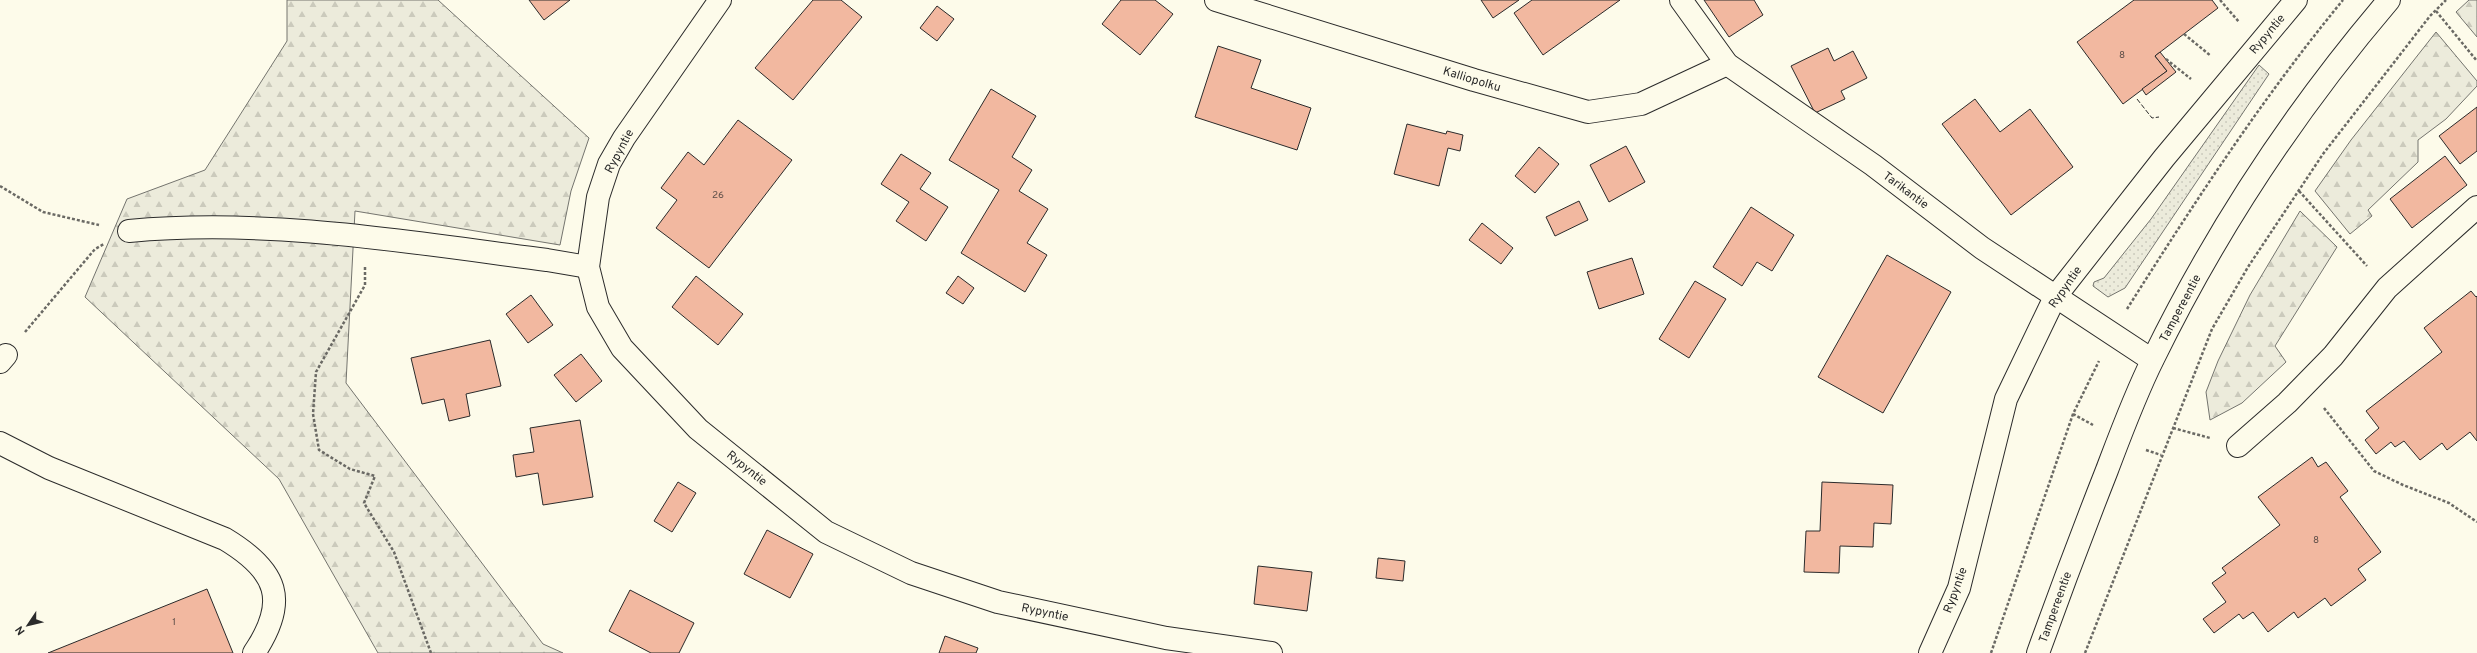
<svg xmlns="http://www.w3.org/2000/svg" width="2477" height="653" font-family="Overpass,sans-serif">
<style>
.grass{fill:url(#grass-dots);stroke:#74746e}
.forest{fill:url(#forest-firs);stroke:#74746e}
.building{fill:#f2b8a0;stroke:#2b2b2b}
.lines{fill:none;stroke-linecap:round;stroke-linejoin:round}
.minor-casing{stroke:#2b2b2b;stroke-width:24}
.major-casing{stroke:#2b2b2b;stroke-width:24}
.path{stroke:#6a6964;stroke-width:2.5;stroke-dasharray:3 2;stroke-linecap:butt}
.minor{stroke:#fdfbea;stroke-width:22}
.major{stroke:#fdfbea;stroke-width:22}
.fence{stroke:#2b2b2b;stroke-width:1;stroke-dasharray:5 2;stroke-linecap:butt}
.labels{text-anchor:middle;stroke-width:3;stroke-linejoin:round;paint-order:stroke}
.number-label{font-size:10px;fill:#5d4e48}
.street-label{font-size:12px;fill:#2b2b2b;stroke:#fdfbea}
</style>
<defs>
<pattern id="grass-dots" width="8" height="8" patternUnits="userSpaceOnUse"><rect width="8" height="8" fill="#ecebdb"/><path d="M2 2h.1M6 6h.1" fill="none" stroke="#cbcabc" stroke-width="1.8" stroke-linecap="round"/></pattern>
<pattern id="forest-firs" width="22" height="20" patternUnits="userSpaceOnUse"><rect width="22" height="20" fill="#ecebdb"/><path d="M5 1l3.5 6h-7zM16 11l3.5 6h-7z" fill="#cbcabc"/></pattern>
</defs>
<rect width="100%" height="100%" fill="#fdfbea"/>
<path class="grass" d="M2259 65 2269 74 2125 288 2108 297 2093 286 2094 282 2104 278 2151 219Z"/>
<g class="forest">
<path d="M287 0H438L589 138 571 191 560 245 355 211 346 383 543 644 563 653H378L279 479 85 297 127 199 205 170 287 41Z"/>
<path d="M2469 0H2477V37L2456 12Z"/>
<path d="M2436 32 2477 81V86L2446 119 2418 140V162L2368 210 2372 216 2350 234 2315 191 2351 140Z"/>
<path d="M2300 211 2337 247 2275 346 2286 362 2242 403 2210 420 2206 392 2218 361 2250 295Z"/>
</g>
<g class="building">
<path d="M529 0H570L544 20Z"/>
<path d="M813 0H841L862 17 793 100 755 68Z"/>
<path d="M1121 0H1155L1173 14 1140 55 1102 24Z"/>
<path d="M1481 0H1519L1493 18Z"/>
<path d="M1532 0H1620L1543 55 1514 13Z"/>
<path d="M1704 0H1754L1763 15 1729 37Z"/>
<path d="M2134 0H2212L2218 8 2155 56 2167 71 2123 104 2077 42Z"/>
<path d="M937 6 954 19 937 41 920 28Z"/>
<path d="M1218 46 1261 60 1251 88 1311 108 1297 150 1195 117Z"/>
<path d="M1828 48 1834 61 1853 51 1867 78 1841 91 1845 99 1815 113 1791 66Z"/>
<path d="M2160 52 2176 72 2146 95 2142 89 2167 71 2155 56Z"/>
<path d="M991 89 1036 116 1012 157 1032 170 1019 191 1048 209 1027 243 1047 255 1025 292 961 253 999 190 949 160Z"/>
<path d="M1975 99 2000 132 2030 109 2073 167 2011 215 1942 124Z"/>
<path d="M2477 107V151L2460 164 2439 136Z"/>
<path d="M738 120 792 160 709 268 656 228 677 200 661 188 688 152 704 165Z"/>
<path d="M1407 124 1446 134 1447 131 1463 135 1460 151 1448 148 1439 186 1394 174Z"/>
<path d="M1626 146 1645 182 1609 202 1590 165Z"/>
<path d="M1539 147 1559 164 1535 193 1515 176Z"/>
<path d="M901 154 931 173 920 189 948 207 926 241 896 221 909 202 881 184Z"/>
<path d="M2445 156 2467 185 2412 228 2390 199Z"/>
<path d="M1579 201 1588 220 1555 236 1546 217Z"/>
<path d="M1751 207 1794 235 1772 271 1757 262 1742 286 1713 267Z"/>
<path d="M1482 223 1513 248 1501 264 1469 240Z"/>
<path d="M1887 255 1951 292 1883 413 1818 377Z"/>
<path d="M1632 258 1644 294 1599 309 1587 272Z"/>
<path d="M696 276 743 314 718 345 672 307Z"/>
<path d="M958 276 974 288 963 304 946 293Z"/>
<path d="M1695 281 1726 299 1689 358 1659 339Z"/>
<path d="M2471 291 2476 297 2477 296V441L2470 432 2447 450 2442 443 2420 460 2404 441 2395 447 2391 442 2376 454 2365 440 2379 428 2366 411 2442 352 2424 328Z"/>
<path d="M531 295 553 325 528 343 506 314Z"/>
<path d="M490 340 501 386 466 394 470 416 449 421 444 399 422 404 411 358Z"/>
<path d="M581 354 602 381 576 402 554 375Z"/>
<path d="M580 420 593 497 543 505 538 473 516 477 513 455 534 452 530 428Z"/>
<path d="M2312 457 2318 467 2326 462 2348 491 2340 497 2381 552 2358 569 2366 580 2331 606 2325 598 2298 618 2294 612 2268 632 2253 612 2243 619 2239 614 2214 633 2203 619 2226 602 2212 583 2226 573 2222 568 2280 525 2258 497Z"/>
<path d="M678 482 696 493 672 532 654 521Z"/>
<path d="M1822 482 1893 485 1891 524 1874 523 1873 547 1840 546 1839 573 1804 572 1806 531H1820Z"/>
<path d="M767 530 813 554 790 598 744 574Z"/>
<path d="M1378 558 1405 561 1403 581 1376 578Z"/>
<path d="M1258 566 1312 572 1307 611 1254 604Z"/>
<path d="M207 589 233 653H48Z"/>
<path d="M630 590 694 623 679 653H651L609 631Z"/>
<path d="M945 636 978 648 976 653H939Z"/>
</g>
<g class="lines">
<g class="minor-casing">
<g id="minor">
<path d="M720 0 624 138 609 164 598 197 588 267 598 307 622 348 698 429 826 532 911 573 998 602 1166 638 1271 653"/>
<path d="M1216 0 1474 80 1588 112 1641 104 1727 64"/>
<path d="M1681 0 1727 64 1873 165 1982 248 2152 360"/>
<path d="M129 231C269 218 409 242 547 260L588 267"/>
<path d="M0 362 6 355"/>
<path d="M0 443 49 468 225 539C278 571 289 601 254 653"/>
<path d="M2238 446 2287 403 2333 356 2387 288 2477 207"/>
<path d="M1930 653 1959 588 2006 399 2055 297 2164 158 2296 0"/>
</g>
</g>
<g class="major-casing">
<path id="major" d="M2038 653C2060 592 2083 531 2107 470 2121 433 2135 395 2153 359 2216 230 2296 109 2389 0"/>
</g>
<g class="path">
<path d="M2220 0 2239 22"/>
<path d="M2436 11 2477 61"/>
<path d="M2184 34 2211 56"/>
<path d="M2166 59 2191 79"/>
<path d="M0 186 43 212 99 225"/>
<path d="M2299 191 2367 266"/>
<path d="M365 267V285L316 372 313 414 319 450 350 469 375 476 364 503 394 552 431 653"/>
<path d="M2127 309C2194 203 2263 97 2343 0"/>
<path d="M25 332 95 249 104 244"/>
<path d="M2324 408 2374 471 2403 485 2449 503 2477 522"/>
<path d="M2073 414 2093 425"/>
<path d="M2173 428 2210 438"/>
<path d="M2146 450 2161 455"/>
<path d="M1991 653 2073 414 2099 361"/>
<path d="M2085 653 2212 329 2248 267 2323 154 2430 16 2446 0"/>
</g>
<use href="#minor" class="minor"/>
<use href="#major" class="major"/>
<path class="fence" d="M2137 99 2152 118 2159 117"/>
</g>
<g class="labels">
<g class="number-label">
<text x="2122" y="58">8</text>
<text x="718" y="198">26</text>
<text x="2316" y="543">8</text>
<text x="174" y="625">1</text>
</g>
<g class="street-label">
<text transform="translate(2267 34) rotate(-50)" y="4">Rypyntie</text>
<text transform="translate(1472 79) rotate(17)" y="4">Kalliopolku</text>
<text transform="translate(619 151) rotate(-62)" y="4">Rypyntie</text>
<text transform="translate(1906 190) rotate(37)" y="4">Tarikantie</text>
<text transform="translate(2065 287) rotate(-55)" y="4">Rypyntie</text>
<text transform="translate(2180 308) rotate(-62)" y="4">Tampereentie</text>
<text transform="translate(747 468) rotate(39)" y="4">Rypyntie</text>
<text transform="translate(1955 590) rotate(-70)" y="4">Rypyntie</text>
<text transform="translate(2055 607) rotate(-70)" y="4">Tampereentie</text>
<text transform="translate(1045 612) rotate(12)" y="4">Rypyntie</text>
</g>
</g>
<g transform="translate(28 625) rotate(235)" stroke="#fdfbea" stroke-width="3" paint-order="stroke">
<path d="M0-3L7 15L0 10L-7 15Z" fill="#2b2b2b"/>
<text y="-6" font-size="11" font-weight="bold" text-anchor="middle" fill="#2b2b2b">N</text>
</g>
</svg>
